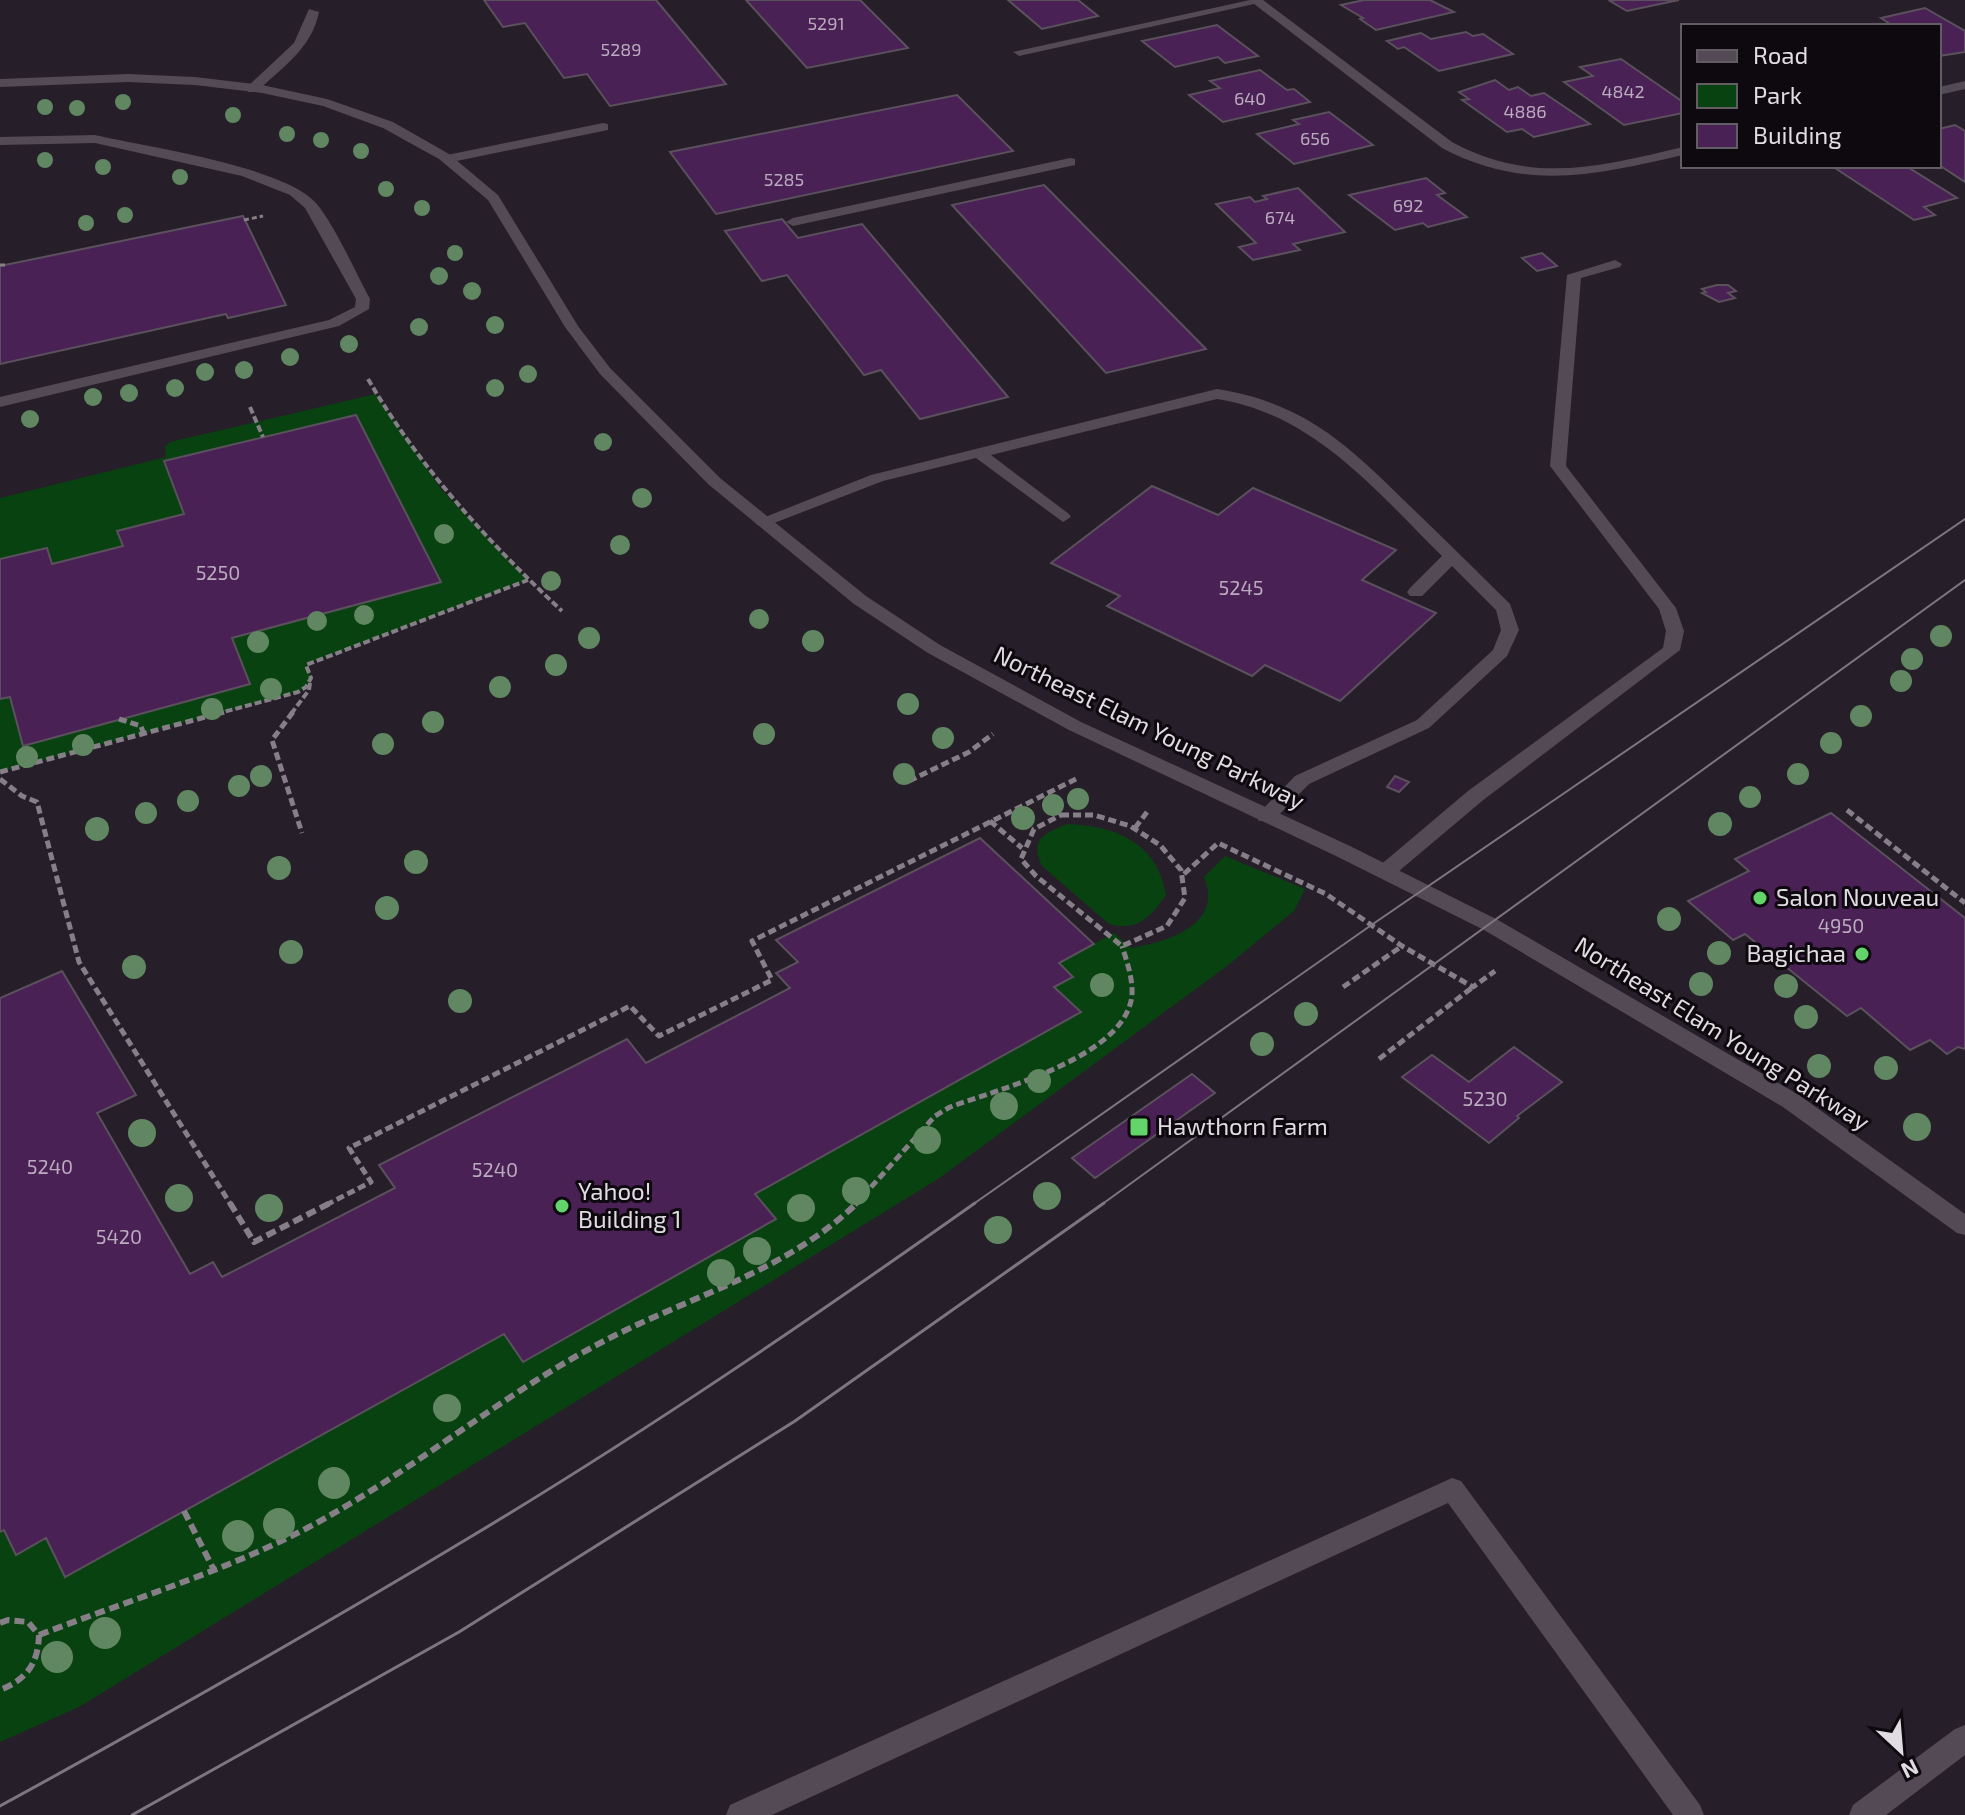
<svg xmlns="http://www.w3.org/2000/svg" width="1965" height="1815" font-family="'Exo 2',sans-serif">
<style>
.green{fill:#094211}
.building{fill:#492155;stroke:#5a515d;stroke-width:2}
.lines{fill:none;stroke-linecap:round;stroke-linejoin:round}
.path-far3{stroke:#867f88;stroke-width:3;stroke-dasharray:5 3;stroke-linecap:butt}
.path-far2{stroke:#867f88;stroke-width:4;stroke-dasharray:7 3;stroke-linecap:butt}
.path-far1{stroke:#867f88;stroke-width:5;stroke-dasharray:8 4;stroke-linecap:butt}
.path{stroke:#867f88;stroke-width:6;stroke-dasharray:10 5;stroke-linecap:butt}
.service{fill:#534a56;fill-rule:evenodd}
.minor{fill:#534a56;fill-rule:evenodd}
.tertiary{fill:#534a56;fill-rule:evenodd}
.tram-far1{stroke:#7d767f;stroke-width:2}
.tram{stroke:#7d767f;stroke-width:3}
.tree{fill:#608762}
.poi-dot{fill:#62d469;stroke:#0d090e;stroke-width:3}
.labels{text-anchor:middle;stroke-width:6;stroke-linejoin:round;paint-order:stroke}
.far-number-label{font-size:18px;fill:#bbacbf}
.number-label{font-size:20px;fill:#bbacbf}
.street-label{font-size:24px;fill:#e1dbe2;stroke:#0d090e}
.poi-label{font-size:24px;fill:#e1dbe2;stroke:#0d090e;text-anchor:start}
</style>
<rect width="100%" height="100%" fill="#261e29"/>
<g class="green">
<path d="M376 394 441 489 528 580 307 664 311 678 306 687 298 692 0 772V699L10 697 23 745 232 638 440 582 355 415 164 461 184 514 118 531 123 546 52 564 46 548 0 559V498L166 457 165 447 170 442Z"/>
<path d="M1067 824C1116 826 1157 842 1166 895 1151 917 1137 932 1109 924L1042 866C1029 839 1045 833 1067 824Z"/>
<path d="M1225 856 1305 889 1294 911 1227 966 938 1179 79 1707 0 1742V1532L4 1530 46 1538 66 1577 504 1334 523 1362 776 1219 755 1194 1080 1012 1054 987 1073 977 1059 963 1114 933 1131 948C1167 942 1224 925 1204 877Z"/>
</g>
<g class="building">
<path d="M484 0H656L726 84 610 106 587 74 564 78 525 23 503 27Z"/>
<path d="M746 0H860L908 48 807 68Z"/>
<path d="M1008 0H1078L1098 16 1042 29Z"/>
<path d="M1364 0H1430L1454 12 1376 30 1360 19 1363 18 1341 5Z"/>
<path d="M1615 0H1679L1627 11 1610 1Z"/>
<path d="M1925 8 1965 31V52L1939 56V26H1881L1890 24 1881 18Z"/>
<path d="M1217 25 1258 56 1225 63 1218 57 1175 67 1142 41Z"/>
<path d="M1466 32 1473 36 1483 34 1513 54 1439 71 1404 47 1398 49 1387 41 1421 33 1431 39Z"/>
<path d="M1621 59 1683 102V113L1624 125 1564 82 1593 76 1580 67Z"/>
<path d="M1260 70 1287 90 1294 89 1310 102 1223 122 1189 95 1220 88 1210 81Z"/>
<path d="M1495 80 1509 90 1518 87 1531 96 1544 93 1590 124 1534 137 1522 129 1507 132 1462 100 1469 99 1459 92Z"/>
<path d="M957 95 1013 151 716 214 670 152Z"/>
<path d="M1329 112 1373 145 1294 164 1257 134 1299 124 1293 120Z"/>
<path d="M1955 125 1965 131V182L1939 165V129Z"/>
<path d="M1832 166H1906L1957 198 1924 207 1935 215 1914 220Z"/>
<path d="M1426 178 1445 193 1437 195 1467 217 1428 227 1423 223 1395 230 1349 195Z"/>
<path d="M1044 185 1206 349 1106 373 952 205Z"/>
<path d="M1298 188 1345 232 1293 244 1300 250 1253 260 1239 247 1256 243 1216 204 1250 197 1255 202 1267 199 1263 196Z"/>
<path d="M243 216 286 305 228 318 226 314 0 364V266Z"/>
<path d="M782 219 798 238 862 224 1008 397 920 419 881 370 864 375 787 275 762 281 725 231Z"/>
<path d="M1542 253 1557 266 1537 271 1522 258Z"/>
<path d="M1717 285H1728L1736 291 1728 293 1735 298 1719 302 1702 293 1706 292 1702 289Z"/>
<path d="M356 415 441 582 232 638 250 684 23 746 10 697 0 699V559L47 548 52 564 123 546 117 531 184 514 164 461Z"/>
<path d="M1152 486 1218 515 1253 488 1396 550 1362 580 1436 613 1340 701 1265 665 1252 676 1107 606 1120 596 1051 563Z"/>
<path d="M1395 776 1409 782 1399 792 1387 787Z"/>
<path d="M1831 813 1965 918V1049L1958 1047 1947 1054 1930 1040 1910 1050 1861 1008 1847 1016 1745 934 1733 940 1688 901 1749 871 1735 859Z"/>
<path d="M980 838 1094 944 1059 963 1073 977 1054 987 1081 1012 755 1194 776 1219 523 1362 504 1334 65 1577 46 1538 16 1555 4 1530 0 1532V998L62 971 136 1095 97 1113 190 1274 213 1262 222 1277 395 1188 379 1165 627 1039 646 1063 790 988 776 973 798 962 776 940Z"/>
<path d="M1514 1047 1562 1082 1517 1116 1519 1118 1489 1143 1402 1077 1432 1055 1469 1082Z"/>
<path d="M1192 1074 1215 1093 1095 1178 1072 1158Z"/>
</g>
<g class="lines">
<g class="path-far3">
<path d="M244 220 263 216"/>
<path d="M0 265H6"/>
</g>
<g class="path-far2">
<path d="M368 379C420 468 487 541 562 611"/>
<path d="M250 407 263 437"/>
<path d="M216 714 298 692 306 687 311 678 306 665 528 580"/>
<path d="M291 714 309 690 310 683"/>
</g>
<g class="path-far1">
<path d="M293 712 272 740 302 833"/>
<path d="M119 719 141 726 144 735"/>
<path d="M0 772 224 712"/>
<path d="M0 779 22 796 37 802 79 962 231 1205"/>
<path d="M909 781 969 752 993 734"/>
<path d="M1847 810 1965 903"/>
<path d="M1061 815H1094L1130 826 1160 845 1181 870 1185 898 1167 926 1122 946 1036 876 1021 859 1034 829Z"/>
<path d="M990 821 1022 848"/>
<path d="M1135 828 1147 812"/>
<path d="M1184 874 1218 843 1326 894 1402 946 1473 987 1495 971"/>
<path d="M1343 987 1402 946"/>
<path d="M1379 1059 1473 987"/>
<path d="M326 1205 371 1182 349 1148 630 1006 659 1036 772 980 752 941 1076 779"/>
<path d="M855 1205 935 1116 950 1107C999 1089 1118 1059 1131 1001 1135 984 1127 962 1122 946"/>
</g>
<g class="path">
<path d="M230 1203 254 1242 330 1203"/>
<path d="M184 1511 215 1572"/>
<path d="M0 1623 8 1620 28 1622 39 1635C38 1664 27 1679 0 1690"/>
<path d="M39 1635C137 1597 238 1568 329 1516 424 1462 508 1391 604 1341 690 1296 786 1272 857 1203"/>
</g>
<g class="service">
<path d="M1250 0 1263 2 1019 56 1013 52Z"/>
<path d="M309 9 319 12C312 48 282 68 256 92H248V86L294 43Z"/>
<path d="M603 123 608 124V130L447 163 440 159 447 155Z"/>
<path d="M95 135C146 147 283 166 316 203 334 224 356 273 370 299L369 309 339 326 0 407V397L329 320 355 307 356 299 305 208 290 195 242 176 95 143 0 145V137Z"/>
<path d="M1070 158 1075 159V165L793 226 786 222 793 218Z"/>
<path d="M1615 260 1622 264 1620 267 1581 278 1566 466 1676 608 1684 631 1680 650 1482 801 1392 877H1378L1375 872 1378 867 1468 791 1663 648 1666 631 1659 609 1550 466 1567 275Z"/>
<path d="M1217 389C1307 403 1351 448 1413 509 1446 541 1478 572 1510 604L1519 630 1507 656 1429 728 1309 784 1273 821H1259L1256 816 1295 776 1417 720 1493 650 1501 630 1496 610 1452 566 1422 596H1410L1407 592 1410 588 1442 556C1376 491 1314 414 1217 399L991 455 1069 514 1071 517 1063 522 976 458 883 481 769 525H757L755 521 871 475Z"/>
<path d="M1452 1478 1461 1481 1700 1805 1704 1815H1673L1448 1503 772 1815H726L730 1805Z"/>
<path d="M1965 1725V1755L1886 1815H1849L1853 1805 1955 1729Z"/>
</g>
<g class="minor">
<path d="M1249 0H1263L1452 142C1532 185 1599 167 1683 147V155C1596 175 1525 192 1442 148Z"/>
<path d="M1965 81V89L1939 95V87Z"/>
</g>
<path class="tertiary" d="M128 74 195 77 262 85 327 99 393 122 449 154 498 195 578 326 610 368 720 478 866 596 940 645 1081 722 1350 846 1498 920 1799 1095 1965 1214V1235L1957 1233 1783 1107 1484 930 1336 856 1069 730 928 653 854 604 708 484 600 374 565 327 488 200 439 159 383 128 323 106 262 93 195 85 128 82 0 87V79Z"/>
<g class="tram-far1">
<path d="M972 1205 1370 926 1965 519"/>
<path d="M1101 1205 1965 580"/>
</g>
<g class="tram">
<path d="M0 1806C159 1719 316 1630 472 1536 644 1433 811 1319 975 1203"/>
<path d="M132 1815 459 1632 795 1421 1104 1203"/>
</g>
</g>
<g class="tree">
<circle cx="123" cy="102" r="8"/>
<circle cx="45" cy="107" r="8"/>
<circle cx="77" cy="108" r="8"/>
<circle cx="233" cy="115" r="8"/>
<circle cx="287" cy="134" r="8"/>
<circle cx="321" cy="140" r="8"/>
<circle cx="361" cy="151" r="8"/>
<circle cx="45" cy="160" r="8"/>
<circle cx="103" cy="167" r="8"/>
<circle cx="180" cy="177" r="8"/>
<circle cx="386" cy="189" r="8"/>
<circle cx="422" cy="208" r="8"/>
<circle cx="125" cy="215" r="8"/>
<circle cx="86" cy="223" r="8"/>
<circle cx="455" cy="253" r="8"/>
<circle cx="439" cy="276" r="9"/>
<circle cx="472" cy="291" r="9"/>
<circle cx="495" cy="325" r="9"/>
<circle cx="419" cy="327" r="9"/>
<circle cx="349" cy="344" r="9"/>
<circle cx="290" cy="357" r="9"/>
<circle cx="244" cy="370" r="9"/>
<circle cx="205" cy="372" r="9"/>
<circle cx="528" cy="374" r="9"/>
<circle cx="175" cy="388" r="9"/>
<circle cx="495" cy="388" r="9"/>
<circle cx="129" cy="393" r="9"/>
<circle cx="93" cy="397" r="9"/>
<circle cx="30" cy="419" r="9"/>
<circle cx="603" cy="442" r="9"/>
<circle cx="642" cy="498" r="10"/>
<circle cx="444" cy="534" r="10"/>
<circle cx="620" cy="545" r="10"/>
<circle cx="551" cy="581" r="10"/>
<circle cx="364" cy="615" r="10"/>
<circle cx="759" cy="619" r="10"/>
<circle cx="317" cy="621" r="10"/>
<circle cx="1941" cy="636" r="11"/>
<circle cx="589" cy="638" r="11"/>
<circle cx="813" cy="641" r="11"/>
<circle cx="258" cy="642" r="11"/>
<circle cx="1912" cy="659" r="11"/>
<circle cx="556" cy="665" r="11"/>
<circle cx="1901" cy="681" r="11"/>
<circle cx="500" cy="687" r="11"/>
<circle cx="271" cy="689" r="11"/>
<circle cx="908" cy="704" r="11"/>
<circle cx="212" cy="709" r="11"/>
<circle cx="1861" cy="716" r="11"/>
<circle cx="433" cy="722" r="11"/>
<circle cx="764" cy="734" r="11"/>
<circle cx="943" cy="738" r="11"/>
<circle cx="1831" cy="743" r="11"/>
<circle cx="383" cy="744" r="11"/>
<circle cx="83" cy="745" r="11"/>
<circle cx="27" cy="757" r="11"/>
<circle cx="904" cy="774" r="11"/>
<circle cx="1798" cy="774" r="11"/>
<circle cx="261" cy="776" r="11"/>
<circle cx="239" cy="786" r="11"/>
<circle cx="1750" cy="797" r="11"/>
<circle cx="1078" cy="799" r="11"/>
<circle cx="188" cy="801" r="11"/>
<circle cx="1053" cy="805" r="11"/>
<circle cx="146" cy="813" r="11"/>
<circle cx="1023" cy="818" r="12"/>
<circle cx="1720" cy="824" r="12"/>
<circle cx="97" cy="829" r="12"/>
<circle cx="416" cy="862" r="12"/>
<circle cx="279" cy="868" r="12"/>
<circle cx="387" cy="908" r="12"/>
<circle cx="1669" cy="919" r="12"/>
<circle cx="291" cy="952" r="12"/>
<circle cx="1719" cy="953" r="12"/>
<circle cx="134" cy="967" r="12"/>
<circle cx="1701" cy="984" r="12"/>
<circle cx="1102" cy="985" r="12"/>
<circle cx="1786" cy="986" r="12"/>
<circle cx="460" cy="1001" r="12"/>
<circle cx="1306" cy="1014" r="12"/>
<circle cx="1806" cy="1017" r="12"/>
<circle cx="1262" cy="1044" r="12"/>
<circle cx="1819" cy="1066" r="12"/>
<circle cx="1886" cy="1068" r="12"/>
<circle cx="1039" cy="1081" r="12"/>
<circle cx="1004" cy="1106" r="14"/>
<circle cx="1917" cy="1127" r="14"/>
<circle cx="142" cy="1133" r="14"/>
<circle cx="927" cy="1140" r="14"/>
<circle cx="856" cy="1191" r="14"/>
<circle cx="1047" cy="1196" r="14"/>
<circle cx="179" cy="1198" r="14"/>
<circle cx="269" cy="1208" r="14"/>
<circle cx="801" cy="1208" r="14"/>
<circle cx="998" cy="1230" r="14"/>
<circle cx="757" cy="1251" r="14"/>
<circle cx="721" cy="1273" r="14"/>
<circle cx="447" cy="1408" r="14"/>
<circle cx="334" cy="1483" r="16"/>
<circle cx="279" cy="1524" r="16"/>
<circle cx="238" cy="1536" r="16"/>
<circle cx="105" cy="1633" r="16"/>
<circle cx="57" cy="1657" r="16"/>
</g>
<g class="poi-dot">
<circle cx="1760" cy="898" r="8"/>
<circle cx="1862" cy="954" r="8"/>
<rect x="1129" y="1117" width="20" height="20" rx="4"/>
<circle cx="562" cy="1206" r="8"/>
</g>
<g class="labels">
<g class="far-number-label">
<text x="826" y="30">5291</text>
<text x="621" y="56">5289</text>
<text x="1623" y="98">4842</text>
<text x="1250" y="105">640</text>
<text x="1525" y="118">4886</text>
<text x="1315" y="145">656</text>
<text x="784" y="186">5285</text>
<text x="1408" y="212">692</text>
<text x="1280" y="224">674</text>
</g>
<g class="number-label">
<text x="218" y="580">5250</text>
<text x="1241" y="595">5245</text>
<text x="1841" y="933">4950</text>
<text x="1485" y="1106">5230</text>
<text x="50" y="1174">5240</text>
<text x="495" y="1177">5240</text>
<text x="119" y="1244">5420</text>
</g>
<g class="street-label">
<text transform="translate(1149 728) rotate(26)" y="8">Northeast Elam Young Parkway</text>
<text transform="translate(1722 1034) rotate(32)" y="8">Northeast Elam Young Parkway</text>
</g>
<g class="poi-label">
<text x="1776" y="906">Salon Nouveau</text>
<text x="1846" y="962" text-anchor="end">Bagichaa</text>
<text x="1157" y="1135">Hawthorn Farm</text>
<text x="578" y="1200">Yahoo!<tspan x="578" dy="28">Building 1</tspan></text>
</g>
</g>
<rect x="1681" y="24" width="260" height="144" fill="#0d090e" stroke="#625d63" stroke-width="2"/>
<rect x="1697" y="50" width="40" height="12" fill="#534a56" stroke="#625d63" stroke-width="2"/>
<text x="1753" y="64" font-size="24" fill="#e1dbe2">Road</text>
<rect x="1697" y="84" width="40" height="24" fill="#094211" stroke="#625d63" stroke-width="2"/>
<text x="1753" y="104" font-size="24" fill="#e1dbe2">Park</text>
<rect x="1697" y="124" width="40" height="24" fill="#492155" stroke="#625d63" stroke-width="2"/>
<text x="1753" y="144" font-size="24" fill="#e1dbe2">Building</text>
<g transform="translate(1901 1751) rotate(154)" stroke="#0d090e" stroke-width="6" paint-order="stroke">
<path d="M0-6L14 30L0 20L-14 30Z" fill="#e1dbe2"/>
<text y="-12" font-size="22" font-weight="bold" text-anchor="middle" fill="#e1dbe2">N</text>
</g>
</svg>
